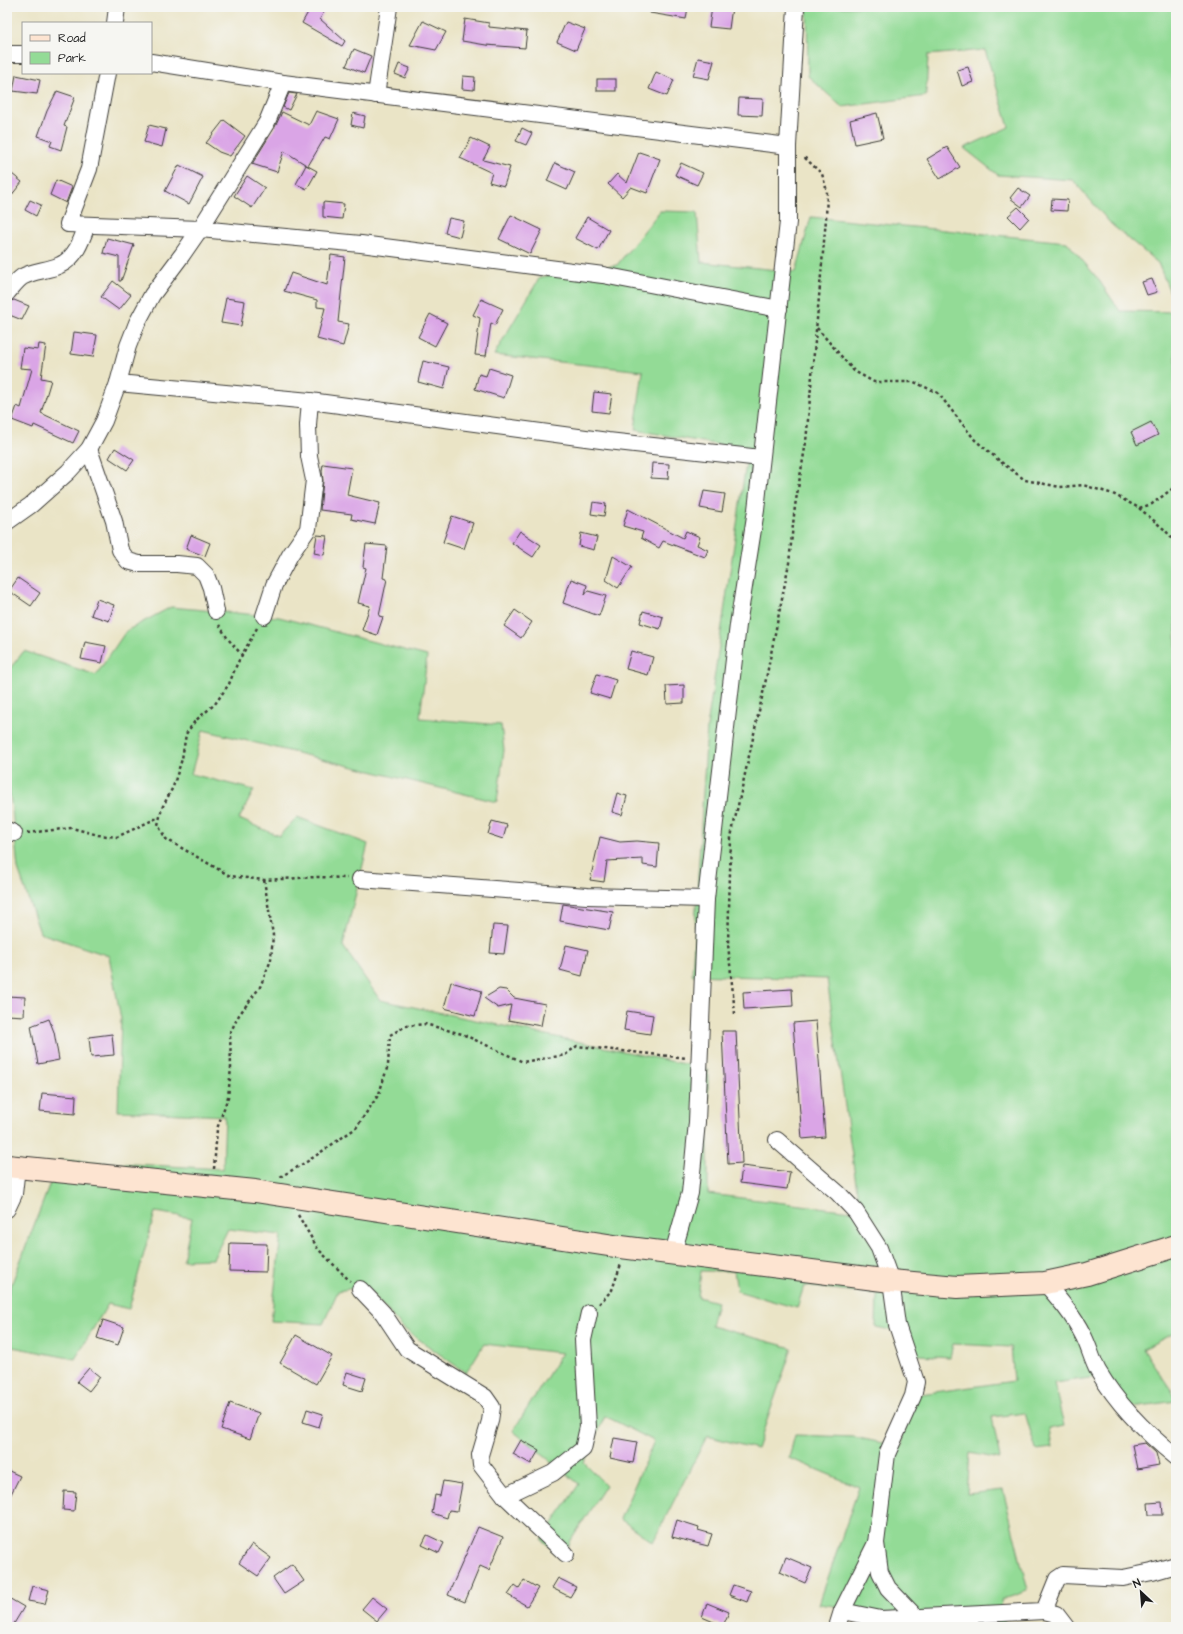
<svg xmlns="http://www.w3.org/2000/svg" width="1183" height="1634" font-family="'Architects Daughter',sans-serif">
<style>
.green{fill:#93db96;stroke:#587c59}
.building{fill:#daa5e6}
.lines{fill:none;stroke-linecap:round;stroke-linejoin:round}
.minor-casing{stroke:#3b3a36;stroke-width:18}
.secondary-casing{stroke:#3b3a36;stroke-width:24}
.path{stroke:#3b3a36;stroke-width:2.5;stroke-dasharray:3 3;stroke-linecap:butt}
.minor{stroke:#fff;stroke-width:16}
.secondary{stroke:#fde4d1;stroke-width:22}
</style>
<rect width="100%" height="100%" fill="#f6f6f2"/>
<filter id="ink" filterUnits="userSpaceOnUse"><feTurbulence type="fractalNoise" baseFrequency=".025" numOctaves="2"/><feDisplacementMap in="SourceGraphic" scale="8" xChannelSelector="R" yChannelSelector="G"/><feConvolveMatrix kernelMatrix="1 2 1 2 8 2 1 2 1" color-interpolation-filters="sRGB"/></filter>
<filter id="wash" filterUnits="userSpaceOnUse"><feTurbulence type="fractalNoise" baseFrequency=".012" numOctaves="4" result="noise"/><feDisplacementMap in="SourceGraphic" scale="16" xChannelSelector="R" yChannelSelector="G"/><feGaussianBlur stdDeviation="0.9" result="paint"/><feColorMatrix in="noise" values="0 0 0 0 0 0 0 0 0 0 0 0 0 0 0 0 0 1.4 0 .05"/><feComposite in="paint" operator="in"/></filter>
<g filter="url(#wash)">
<rect width="100%" height="100%" fill="#eae4c6"/>
<g class="green">
<path d="M807 7H1176V307L1158 263 1111 224 1073 180 998 175 964 148 1009 127 985 50 928 55 926 96 842 107 808 76Z"/>
<path d="M660 211 697 212 701 262 796 272 811 217 1067 242 1098 279 1120 311 1176 312V1332L1143 1349 1176 1397V1401L1118 1409 1104 1376 1054 1383 1064 1426 1049 1429 1052 1448 1036 1450 1025 1413 992 1417 1000 1459 970 1453 967 1494 1003 1490 1028 1591 1001 1600 1004 1627H964L963 1624 819 1604 859 1487 789 1458 795 1435 854 1437 902 1447 906 1396 1014 1381 1011 1347 953 1344 950 1357 904 1354 907 1333 876 1327 877 1294 804 1286 797 1308 737 1291 734 1271H701L698 1297 717 1302 711 1326 792 1348 757 1449 707 1436 653 1542 620 1519 654 1441 605 1416 584 1463 606 1485 561 1556 542 1540 579 1484 513 1431 562 1353 484 1344 466 1373 403 1328 365 1286 338 1291 323 1324 271 1321 281 1235 228 1229 213 1259 183 1260 192 1218 155 1212 129 1309 108 1304 75 1359 7 1346V1296L59 1160 223 1169 225 1116 118 1111 121 1019 109 956 40 933 18 869 12 809 7 776V672L24 651 96 675 126 631 171 607 279 617 427 656 420 718 501 725 504 750 497 802 203 730 191 774 254 790 239 819 279 836 297 817 368 844 343 946 380 1000 708 1069V1194L860 1212 827 979 692 975 707 727 748 450 635 430 643 371 494 355 540 277 617 265Z"/>
</g>
<g id="blocks">
<g class="building">
<path d="M311 7H319L325 10 320 19 345 41 342 46 302 23Z"/>
<path d="M650 7H688L686 19 650 13Z"/>
<path d="M712 7H732L729 29 709 27Z"/>
<path d="M465 19 489 23V27L527 31 525 48 486 45 462 41Z"/>
<path d="M423 21 446 32 436 50 410 45Z"/>
<path d="M566 22 585 29 576 50 557 42Z"/>
<path d="M354 49 371 56 364 73 346 66Z"/>
<path d="M698 58 714 61 709 79 693 76Z"/>
<path d="M399 64 410 68 405 78 395 74Z"/>
<path d="M968 67 973 82 962 86 957 70Z"/>
<path d="M656 72 674 80 667 96 649 89Z"/>
<path d="M16 75 40 80 37 94 13 91Z"/>
<path d="M463 76 475 77 474 90 462 89Z"/>
<rect x="597" y="79" width="19" height="12"/>
<path d="M57 91 75 97 64 126 67 127 61 150 50 146 52 141 38 136 47 111Z"/>
<path d="M289 93 297 94 289 110 283 107Z"/>
<path d="M739 98 763 99 762 116 738 115Z"/>
<path d="M316 111 339 119 330 139 325 137 308 166 284 151 277 172 252 164 275 127 282 112 309 125Z"/>
<path d="M353 113 365 116 363 128 351 125Z"/>
<path d="M877 113 883 138 855 144 850 120Z"/>
<path d="M224 120 245 136 230 156 219 152 206 143Z"/>
<path d="M149 125 166 129 162 147 144 142Z"/>
<path d="M522 128 532 133 526 145 516 141Z"/>
<path d="M471 138 490 147 483 160 510 167 504 186 489 182 492 173 460 158Z"/>
<path d="M947 147 960 167 940 179 927 159Z"/>
<path d="M639 152 660 159 647 193 631 187 622 197 608 184 617 174 627 183Z"/>
<path d="M555 163 575 172 567 190 547 181Z"/>
<path d="M681 163 703 173 697 185 675 175Z"/>
<path d="M179 165 203 177 189 204 165 191Z"/>
<path d="M306 165 317 171 307 189 296 184Z"/>
<path d="M7 170 22 182 7 201Z"/>
<path d="M247 176 265 188 252 208 234 196Z"/>
<path d="M56 180 72 187 66 203 50 195Z"/>
<path d="M1018 188 1030 196 1022 207 1010 198Z"/>
<path d="M1052 199 1068 200 1067 211 1051 210Z"/>
<path d="M30 200 41 205 36 216 25 210Z"/>
<path d="M323 202 344 204 342 219 323 217Z"/>
<path d="M1018 207 1029 218 1020 228 1008 216Z"/>
<path d="M511 215 542 230 530 254 499 239Z"/>
<path d="M587 217 609 230 598 250 575 238Z"/>
<path d="M449 218 464 221 460 237 445 233Z"/>
<path d="M107 238 134 245 121 281H119V257L103 253Z"/>
<path d="M331 255 345 257 338 322 349 324 343 346 317 339 325 308 317 307V300L284 291 291 273 327 285Z"/>
<path d="M1152 279 1157 292 1147 295 1142 282Z"/>
<path d="M113 281 131 295 119 310 101 297Z"/>
<path d="M226 298 245 301 241 326 221 323Z"/>
<path d="M481 299 503 309 495 325 491 323 486 356 475 355 480 318 473 315Z"/>
<path d="M14 300 29 306 22 320 7 314V305L8 302Z"/>
<path d="M430 314 447 323 435 346 418 337Z"/>
<path d="M74 332 97 335 93 357 71 354Z"/>
<path d="M39 344 46 345 41 378 51 380 41 413 79 431 73 443 34 425 33 428 12 420 17 406 21 408 32 369 20 368 23 348 38 350Z"/>
<path d="M423 361 449 367 444 389 418 382Z"/>
<path d="M489 368 511 375 504 398 475 389 479 374 486 376Z"/>
<path d="M594 392 612 394 609 413 592 411Z"/>
<path d="M1151 422 1158 435 1137 445 1131 432Z"/>
<path d="M115 448 134 460 127 470 109 458Z"/>
<path d="M652 463 669 464 668 479 651 478Z"/>
<path d="M323 464 352 468 347 495 380 503 375 524 351 519 352 514 320 510 323 481 322 471Z"/>
<path d="M704 491 725 494 722 512 700 508Z"/>
<path d="M593 502 606 504 604 516 591 514Z"/>
<path d="M628 509 683 538 686 531 700 537 697 545 708 550 705 557 663 541 659 548 641 538 643 532 623 526Z"/>
<path d="M452 516 473 523 464 549 443 542Z"/>
<path d="M520 531 541 545 533 557 512 543Z"/>
<path d="M581 533 597 537 594 550 579 546Z"/>
<path d="M191 535 210 543 205 556 186 549Z"/>
<path d="M317 535 327 536 324 555 314 553Z"/>
<path d="M366 544 387 546 383 578 387 579 379 616 383 617 377 635 362 630 370 606 358 603 366 568 363 567Z"/>
<path d="M613 556 632 567 618 588 606 580Z"/>
<path d="M18 578 40 593 31 606 9 591Z"/>
<path d="M571 579 587 585 585 595 588 591 606 596 599 616 563 603Z"/>
<path d="M97 599 114 605 109 621 91 615Z"/>
<path d="M515 610 532 622 521 638 504 626Z"/>
<path d="M643 611 663 617 660 629 640 623Z"/>
<path d="M85 642 106 646 102 663 81 659Z"/>
<path d="M631 651 653 657 648 675 626 669Z"/>
<path d="M597 674 616 680 610 699 590 693Z"/>
<path d="M684 685V703L667 704 666 686Z"/>
<path d="M617 793 627 796 622 815 612 812Z"/>
<path d="M492 821 507 825 503 839 488 834Z"/>
<path d="M600 837 620 842 637 841 659 843 657 867 643 865V859L607 861 604 882 590 880Z"/>
<path d="M563 904 613 912 609 930 560 921Z"/>
<path d="M493 925 508 926 504 954 490 953Z"/>
<path d="M566 945 588 950 582 976 560 970Z"/>
<path d="M451 982 482 991 475 1016 444 1008Z"/>
<path d="M499 989 506 990 514 998 545 1004 541 1026 508 1020 511 1005 498 1008 484 998Z"/>
<path d="M792 989 793 1006 744 1009 743 992Z"/>
<path d="M7 996 25 997 24 1016 7 1015Z"/>
<path d="M627 1011 653 1015 650 1034 624 1030Z"/>
<path d="M49 1019 54 1032 59 1060 38 1064 31 1026Z"/>
<path d="M816 1021 825 1137 802 1139 793 1023Z"/>
<path d="M722 1031H736L742 1163 728 1164Z"/>
<path d="M112 1034 114 1055 91 1057 89 1037Z"/>
<path d="M42 1093 76 1096 75 1114 40 1111Z"/>
<path d="M742 1166 790 1172 787 1189 740 1183Z"/>
<path d="M230 1243 267 1244 266 1272 229 1271Z"/>
<path d="M103 1320 124 1327 118 1345 97 1338Z"/>
<path d="M296 1335 332 1356 316 1384 280 1363Z"/>
<path d="M89 1368 100 1377 89 1391 77 1382Z"/>
<path d="M347 1372 366 1378 362 1391 343 1385Z"/>
<path d="M230 1403 259 1413 250 1439 221 1429Z"/>
<path d="M307 1409 323 1414 319 1427 303 1422Z"/>
<path d="M614 1438 637 1442 633 1463 610 1458Z"/>
<path d="M521 1440 539 1450 531 1464 513 1454Z"/>
<path d="M1145 1443 1156 1453 1159 1465 1137 1469 1132 1445Z"/>
<path d="M7 1470 20 1476 7 1502Z"/>
<path d="M443 1481 462 1484 457 1511 449 1510 447 1518 432 1513 435 1495 440 1496Z"/>
<path d="M64 1491 76 1492 74 1511 63 1510Z"/>
<path d="M1162 1502 1163 1515H1149L1148 1503Z"/>
<path d="M677 1520 699 1527 698 1530 712 1534 708 1546 672 1537Z"/>
<path d="M478 1527 503 1537 489 1570 480 1566 465 1602 448 1595Z"/>
<path d="M427 1535 444 1543 439 1553 422 1545Z"/>
<path d="M252 1544 271 1558 258 1576 239 1563Z"/>
<path d="M786 1557 812 1568 805 1583 780 1572Z"/>
<path d="M292 1564 304 1581 284 1594 273 1578Z"/>
<path d="M558 1578 576 1587 570 1597 552 1588Z"/>
<path d="M524 1580 538 1588 527 1606 508 1595 515 1585 519 1588Z"/>
<path d="M733 1585 751 1591 747 1602 729 1595Z"/>
<path d="M32 1586 49 1590 45 1604 28 1601Z"/>
<path d="M7 1597 24 1607 12 1627H7Z"/>
<path d="M372 1597 387 1609 377 1621 362 1609Z"/>
<path d="M707 1603 729 1612 723 1626 702 1617Z"/>
</g>
</g>
</g>
<g filter="url(#ink)">
<use href="#blocks" fill-opacity="0" stroke="#3b3a36" stroke-width="1"/>
<g class="lines">
<g class="minor-casing">
<g id="minor">
<path d="M115 23 117 7"/>
<path d="M7 54H23"/>
<path d="M151 62 283 83 788 146"/>
<path d="M107 73 89 169 68 224 200 229 361 244 603 275 779 309"/>
<path d="M376 95 389 7"/>
<path d="M7 293C12 288 16 281 22 277 34 270 48 271 60 265 76 258 82 239 87 225"/>
<path d="M118 383 310 401 608 441 761 458"/>
<path d="M89 449 114 521 120 550 128 561 139 564H177L197 566 206 575 211 588 216 611"/>
<path d="M7 522 31 505 68 472 89 449 104 421 118 383 128 346 137 323 152 295 182 255 200 229 267 122 283 83"/>
<path d="M264 616 274 585 290 555 308 529 314 480 309 456 308 425 310 401"/>
<path d="M7 830 14 833"/>
<path d="M360 879 587 896 706 899"/>
<path d="M777 1140 838 1193 856 1212 879 1248 891 1281 897 1325 916 1382 913 1396 887 1454 876 1543 880 1572 888 1588 916 1617"/>
<path d="M7 1209 14 1194 17 1167"/>
<path d="M673 1253 690 1193 697 1122 706 899 738 625 756 510 788 222V146L796 7"/>
<path d="M1045 1283C1059 1299 1073 1315 1083 1335 1089 1346 1092 1360 1098 1371 1118 1405 1146 1433 1176 1457"/>
<path d="M360 1289 383 1313 407 1349 485 1397 492 1407 490 1421 480 1455 481 1465 505 1496 566 1554"/>
<path d="M505 1496 553 1473 583 1449 588 1427 583 1340 589 1313"/>
<path d="M842 1611 881 1619 1044 1611 1057 1579 1063 1575 1123 1578 1152 1572 1176 1565"/>
<path d="M1044 1611 1056 1614 1066 1627"/>
<path d="M837 1627 842 1611 876 1543"/>
</g>
</g>
<g class="secondary-casing">
<path id="secondary" d="M7 1166 255 1191 621 1247 891 1281 957 1287 1045 1283 1087 1274 1176 1246"/>
</g>
<g class="path">
<path d="M817 328 854 371 874 382H914L938 393 975 440 1001 462 1025 480 1060 487 1083 485 1113 494 1139 508 1152 504 1176 486"/>
<path d="M1139 508 1165 530 1176 543"/>
<path d="M219 625 228 639 242 655"/>
<path d="M257 628 237 664 229 684 215 704 195 721 186 734 182 759 173 787 162 808 158 825 166 839 230 876 264 880 317 877 347 878"/>
<path d="M27 833 72 828 98 835 117 837 159 817"/>
<path d="M735 1014 728 944 731 837 765 684 789 563 795 506 806 442 826 219 827 191 822 174 803 156"/>
<path d="M214 1169 217 1129 228 1097 231 1068 230 1033 239 1015 260 987 271 960 273 935 264 880"/>
<path d="M280 1177 308 1161 356 1128 379 1094 388 1065 390 1035 406 1026 425 1024 462 1034 523 1062 565 1055 577 1046 687 1058"/>
<path d="M298 1215 318 1249 350 1281"/>
<path d="M599 1304 612 1290 621 1264"/>
</g>
<use href="#minor" class="minor"/>
<use href="#secondary" class="secondary"/>
</g>
</g>
<rect width="1183" height="1634" fill="none" stroke="#f6f6f2" stroke-width="24"/>
<rect x="22" y="22" width="130" height="52" fill="#f6f6f2" stroke="#9f9f9c"/>
<rect x="30" y="35" width="20" height="6" fill="#fde4d1" stroke="#9f9f9c"/>
<text x="58" y="42" font-size="12" fill="#1c1c1c">Road</text>
<rect x="30" y="52" width="20" height="12" fill="#93db96" stroke="#9f9f9c"/>
<text x="58" y="62" font-size="12" fill="#1c1c1c">Park</text>
<g transform="translate(1141 1592) rotate(334)" stroke="#f6f6f2" stroke-width="3" paint-order="stroke">
<path d="M0-3L7 15L0 10L-7 15Z" fill="#1c1c1c"/>
<text y="-6" font-size="11" font-weight="bold" text-anchor="middle" fill="#1c1c1c">N</text>
</g>
</svg>
